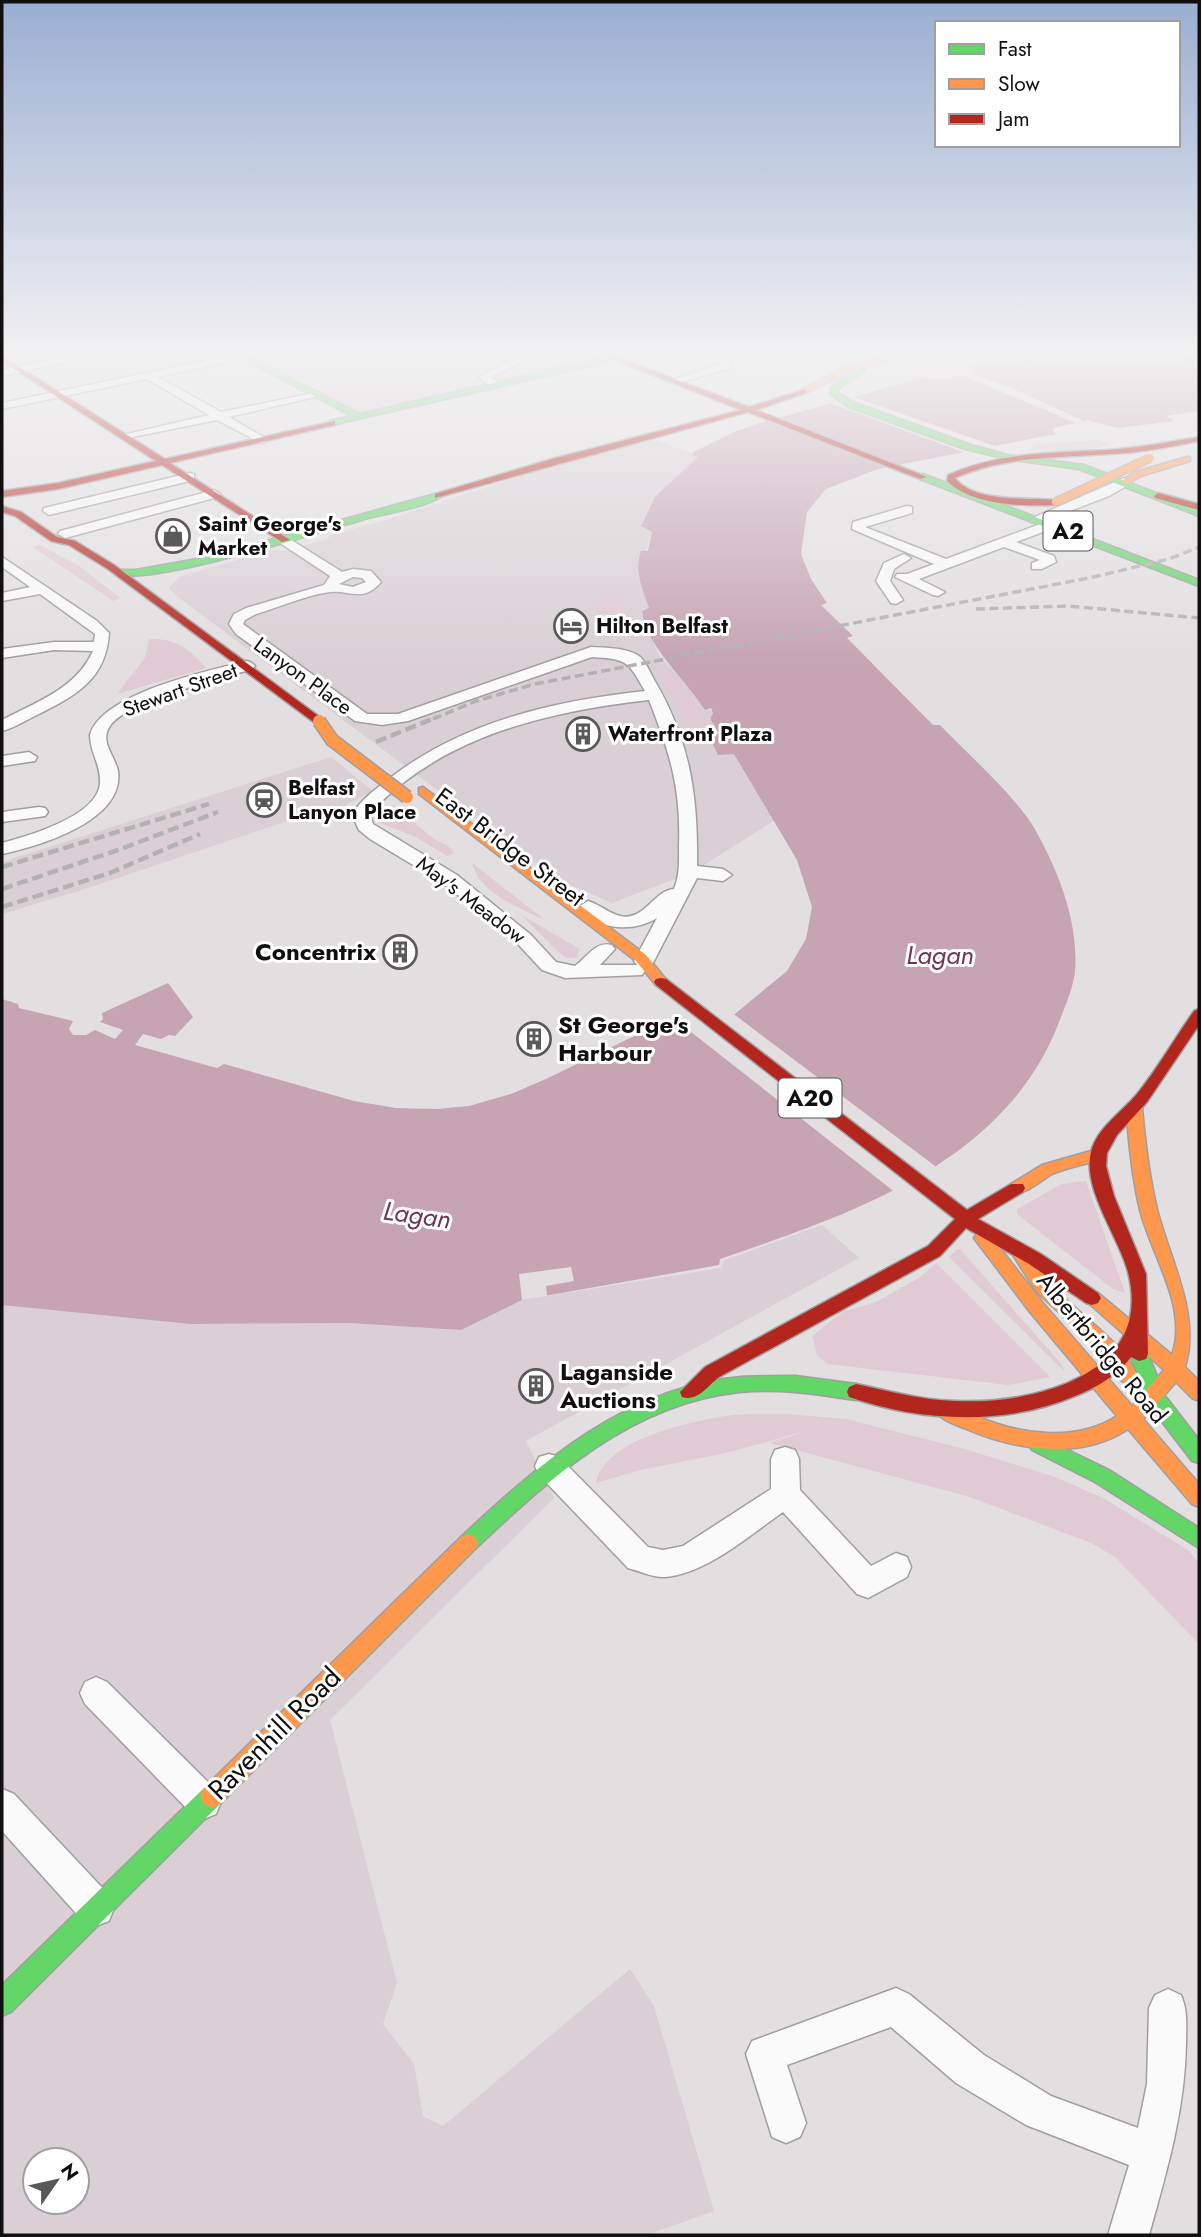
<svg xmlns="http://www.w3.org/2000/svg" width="1201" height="2237" font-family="Jost,sans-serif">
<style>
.built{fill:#d9cfd4;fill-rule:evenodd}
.green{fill:#e0cad3}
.water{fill:#c6a4b2}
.pier{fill:#e3dfe1}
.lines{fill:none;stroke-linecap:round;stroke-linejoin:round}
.street-casing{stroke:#a19ea0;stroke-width:3}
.fast-casing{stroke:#a19ea0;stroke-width:3}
.slow-casing{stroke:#a19ea0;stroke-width:3}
.jam-casing{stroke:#a19ea0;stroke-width:3}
.street{fill:#fbfafa;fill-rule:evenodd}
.fast{fill:#63d668;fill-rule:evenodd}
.slow{fill:#ff974d;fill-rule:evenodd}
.jam{fill:#b3261e;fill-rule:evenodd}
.rail-far2{stroke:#b3b1b1;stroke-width:2.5;stroke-dasharray:7 3.5;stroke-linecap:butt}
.rail-far1{stroke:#b3b1b1;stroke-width:3.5;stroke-dasharray:9 4.5;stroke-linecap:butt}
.rail{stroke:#b3b1b1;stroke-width:4.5;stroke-dasharray:11 5;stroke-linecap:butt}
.slow-bridge-far1-casing{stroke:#a19ea0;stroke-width:10;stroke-linecap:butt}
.slow-bridge-casing{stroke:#a19ea0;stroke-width:15;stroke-linecap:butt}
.slow-bridge-far1{stroke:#ff974d;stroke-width:8}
.slow-bridge{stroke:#ff974d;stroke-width:12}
.labels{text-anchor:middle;stroke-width:6;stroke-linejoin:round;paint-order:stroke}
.far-poi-label{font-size:21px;font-weight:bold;fill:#110f10;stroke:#fff;text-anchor:start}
.far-street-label{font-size:21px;fill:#110f10;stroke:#fff}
.shield{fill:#fff;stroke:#585758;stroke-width:2}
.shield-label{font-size:23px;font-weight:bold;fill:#110f10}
.street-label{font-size:24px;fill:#110f10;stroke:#fff}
.poi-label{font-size:24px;font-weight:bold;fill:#110f10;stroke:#fff;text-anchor:start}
.water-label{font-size:26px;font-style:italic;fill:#723551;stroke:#fff}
.near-street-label{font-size:28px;fill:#110f10;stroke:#fff}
</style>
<rect width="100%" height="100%" fill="#e3dfe1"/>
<g class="built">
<path d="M2 351H622L358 416 242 356 61 393 22 369 2 373Z"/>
<path d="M645 436 698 456 642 526 652 532 638 575 649 608 642 612 644 621 654 629 648 630 659 655 713 714 775 820 693 872 612 903 557 879 175 595 169 587 181 576 272 550 285 551 324 540 334 534 380 522Z"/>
<path d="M331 757 373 791 313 822 302 816 85 889 2 914V862Z"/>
<path d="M822 1225 859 1258 526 1441 554 1498 330 1720 397 1983 383 2024 414 2064 423 2116 443 2126 630 1969 654 2006 714 2211 647 2235H2V1305L190 1324 349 1323 461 1330 522 1300 721 1268 725 1260ZM35 2160H77V2202H35Z"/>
</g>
<g class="green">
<path d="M1099 440 1111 443C1094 454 1051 451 1031 450V448L1037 444Z"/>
<path d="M40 545 79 566 120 598 113 601 33 547Z"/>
<path d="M599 598H623L628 618 617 622 591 607 602 603Z"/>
<path d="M149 639C176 638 189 648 206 668L117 694 145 658Z"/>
<path d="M670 670 714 732 692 734 656 671Z"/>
<path d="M393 805 434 839 448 846 454 853 447 856 414 836 377 822Z"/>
<path d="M472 863 545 920C519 908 480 893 472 863Z"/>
<path d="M521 915 580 949 576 958C571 958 570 959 565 957 560 955 529 922 521 915Z"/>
<path d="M1086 1181 1125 1293 1113 1289 1017 1214V1209L1062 1184Z"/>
<path d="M957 1249H960L1063 1366 1064 1371 949 1257Z"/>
<path d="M936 1263 1050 1377 1008 1385 827 1364 817 1355 812 1336 844 1311 874 1303 919 1278Z"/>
<path d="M786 1414 846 1419 965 1449 1055 1477 1103 1498 1188 1550 1199 1563V1644L1115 1557 1091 1543 970 1497 770 1443 806 1431 726 1453 640 1470 596 1483C604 1440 688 1422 726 1416 745 1413 767 1415 786 1414Z"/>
</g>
<path class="water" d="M1077 351H1199V411L1166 416 1174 421 1118 428 1088 420 1054 428 1053 431 1056 434 878 469 826 489 807 512 801 554 811 579 827 603 821 605 853 636 847 638 933 725H940C967 753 1013 794 1033 826 1058 869 1079 922 1075 972 1073 988 1065 1007 1059 1022 1005 1164 851 1214 720 1259L719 1265 522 1300 461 1330 349 1323 190 1324 2 1305V999L18 1004 19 1008 73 1021 69 1029 73 1035H86L95 1030 115 1039 123 1030 100 1022 103 1019 102 1013 168 983 193 1017 175 1036 169 1035 161 1039 143 1034 135 1045 217 1068 224 1064 354 1101 396 1108 437 1109 469 1106 511 1094 546 1079 665 1021 730 1018 787 971 806 939 812 907 797 860 734 754 718 755 709 736 719 734 710 718 713 714 711 708 705 710C686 681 662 661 647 630L654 628 644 621 642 611 649 608C642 588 634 571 641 551H648L652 532 641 526 655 497 698 457 692 455 694 452 734 432 760 423 925 377 943 379 971 373 973 371 968 367 1013 359 1027 367 1035 365 1020 360 1021 358Z"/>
<g class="pier">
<path d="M965 371 1021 392 1090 424 1081 425 957 373Z"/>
<path d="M854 397 998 447 966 453 830 403Z"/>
<path d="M731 1012 939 1169 896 1193 672 1017 728 1014Z"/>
<path d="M571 1267 574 1281 546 1286 547 1296 522 1300 519 1274Z"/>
</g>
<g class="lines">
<g class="street-casing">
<g id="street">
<path d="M92 351H113L2 376V370Z"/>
<path d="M529 351H543L491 377 499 383V387H491L479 377Z"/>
<path d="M717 351H731V368L674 384 669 381 721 364 722 354Z"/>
<path d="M242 353 246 354V358L158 377 221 412 319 392V396L229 417 265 438V442L261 443 217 420 123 439V435L209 415 147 379 2 409V403Z"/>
<path d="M190 473 194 474V480L49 515 43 511 44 508Z"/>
<path d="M1124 478 1130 482 1128 485 1109 496 1041 522H1031L1030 519Z"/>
<path d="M214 490 220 494 218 497 65 538 58 534 60 531Z"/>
<path d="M907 506 912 507V513L865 527 946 559 1051 520 1057 524 1056 527 1016 542 1054 556 1056 562 1042 569H1032V563L1040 560 1004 547 919 579 945 592 938 596 933 595 895 577 897 574H907L934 564 852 529 853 522Z"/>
<path d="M285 536 342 572 353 569 371 571 381 582C363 603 350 590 330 592 306 595 280 607 256 614L245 620 243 624 367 714H398L591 647C606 648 625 647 639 656 646 661 651 675 656 683 691 744 698 798 697 866L723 869 732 875 723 881 697 878 654 961 651 965 642 967 645 971 642 975 565 978 542 970 517 943 443 883 370 839 359 830 352 815C361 799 376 789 390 778 464 721 554 701 645 691 628 661 627 659 592 657L408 721 382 725 355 721 236 634 229 624 234 614 246 608 324 585 330 576 280 543 278 540ZM353 577 362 578 366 582 353 587 339 584ZM649 700C670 753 681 788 679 845 679 861 680 874 674 889 654 890 644 922 620 916 608 913 599 904 588 901L578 907C596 930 633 933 657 918L634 961 637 965H600L615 949 612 945C595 941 588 957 575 966L556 962 531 935 457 875 373 824 370 815 372 811C444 735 550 711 649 700Z"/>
<path d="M904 554 911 558 894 569 890 581 903 600 896 604 891 603 876 581 884 563Z"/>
<path d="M2 557 97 621 109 633C106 679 77 695 37 715 26 720 14 728 2 731V720C36 702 76 689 93 651L54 650 2 658V649L54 642H94L95 634 40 594 2 601V593L30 587 2 567Z"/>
<path d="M247 661 252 663 255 666 252 669C221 679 128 700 110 726 99 741 115 756 118 771 125 821 39 846 2 854V843C28 836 98 816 100 783 101 765 90 752 90 735 102 693 208 671 247 661Z"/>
<path d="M29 752 37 757 35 761 2 766V756Z"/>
<path d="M39 807 45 808 48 812 45 816 2 822V812Z"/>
<path d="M785 1447 795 1450 799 1459 800 1490 871 1566 896 1553 907 1557 911 1567 907 1577 868 1598 857 1594 783 1512C750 1535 706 1574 665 1577 654 1578 639 1571 628 1568L539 1475 535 1466 539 1457 549 1454 559 1457 648 1547 663 1550 683 1546 771 1489V1459L775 1450Z"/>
<path d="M96 1677 107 1682 216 1790 221 1802 216 1814 204 1819 192 1814 85 1704 80 1693 85 1682Z"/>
<path d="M2 1789 14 1794 109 1895 114 1908 109 1921 96 1926 83 1921 2 1831Z"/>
<path d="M896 1988 909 1994 984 2055 1051 2096 1138 2128 1147 2084 1149 2008 1155 1995 1168 1989 1181 1995C1188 2011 1186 2026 1186 2043 1185 2110 1167 2171 1149 2235H1108L1129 2165 1026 2125 956 2083 891 2027 787 2065 806 2123 800 2137 786 2143 772 2137 746 2054 752 2041Z"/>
</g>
</g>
<g class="fast-casing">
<g id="fast">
<path d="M228 351H237L360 414 598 359 616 351H625L603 363 332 425 329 421 352 416Z"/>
<path d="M1178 351H1185L1199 363V369Z"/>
<path d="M858 369 865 371 839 388 838 393 855 403 971 445 1007 455 1084 465 1199 510V516L1079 469 1007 459 965 449 849 407 830 394 833 385Z"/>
<path d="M923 474 1199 580V586L920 479V475Z"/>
<path d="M435 494 442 496C424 508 387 513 365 519 327 530 140 589 114 573L119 570H136L208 557Z"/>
<path d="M1139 1347 1146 1349 1165 1396 1199 1440V1463L1192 1461 1150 1406 1130 1354 1132 1349Z"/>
<path d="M795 1376 856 1384 863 1387 865 1392 863 1397 856 1400C817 1394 779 1388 740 1392 632 1403 550 1478 475 1549L468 1552 461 1549 458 1543 461 1537C540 1463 628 1386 741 1377 759 1376 777 1376 795 1376Z"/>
<path d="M1039 1436 1109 1470 1199 1528V1548L1095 1482 1032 1450 1029 1444 1032 1438Z"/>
<path d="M212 1784 220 1788 224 1796 220 1804 11 2012 2 2016V1985L204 1788Z"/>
</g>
</g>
<g class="slow-casing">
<g id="slow">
<path d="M910 351H922L851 371 806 393 799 391 845 367Z"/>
<path d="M1187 457H1190V461L1141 476 1127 484 1120 482 1135 472Z"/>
<path d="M423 787 646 955 668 982 666 985H656L636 961 419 794V788Z"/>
<path d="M1134 1103 1142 1108C1145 1142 1149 1176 1157 1209 1170 1261 1201 1314 1185 1367L1199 1381V1401L1192 1398 1176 1382 1143 1419 1199 1484V1507L1192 1504 1128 1429C1080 1461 1014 1450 964 1428 954 1424 941 1420 936 1411L939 1405 946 1403C958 1407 969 1414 981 1418 1023 1435 1078 1442 1117 1416L1030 1312 977 1242 974 1238 977 1234H989L1042 1302 1132 1406 1164 1370 1083 1298 1086 1293 1092 1291 1098 1293 1172 1355C1189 1307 1151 1255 1140 1210 1132 1176 1129 1142 1126 1108Z"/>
<path d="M1098 1149 1104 1151 1106 1155 1104 1159C1087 1164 1066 1167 1050 1175 1039 1182 1025 1196 1011 1192L1009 1188 1011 1184 1042 1165Z"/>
<path d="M1022 1249C1035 1253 1040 1271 1049 1282 1077 1315 1118 1336 1138 1376L1136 1381 1129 1384 1122 1381 1103 1353 1036 1291 1013 1255 1016 1250Z"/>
<path d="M468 1534 475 1537 478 1543 475 1549 220 1804 212 1808 204 1804 200 1796 204 1788 461 1537Z"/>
</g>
</g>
<g class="jam-casing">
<g id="jam">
<path d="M609 354 749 407 806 389V393L756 410 927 477 920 479 748 412 435 498V494L552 459 741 410 607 357Z"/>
<path d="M2 356 165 459 335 421V425L170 463 290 540 282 542 162 465 58 489 2 497V491L58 483 156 461 2 361Z"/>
<path d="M1199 437V441C1169 447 1139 453 1109 454 1056 458 1004 456 955 478 975 504 1030 497 1059 500L1060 502 1056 505C1022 506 973 506 947 481L948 475C999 452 1052 453 1108 450 1138 448 1169 442 1199 437Z"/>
<path d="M1158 493 1199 504V510L1155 498 1154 496Z"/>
<path d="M2 506 21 512 57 537 75 541 114 565 325 721 315 723 108 569 69 545 51 541 15 516 2 512Z"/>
<path d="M661 978 666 979 967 1210 1011 1184H1023L1025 1188 1023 1192 978 1219 1041 1254 1098 1293 1101 1298 1098 1303 1092 1305 1086 1303 1029 1264 966 1228 940 1256 719 1377C708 1386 697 1402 682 1397L680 1392 705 1367 928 1246 955 1219 656 985 654 982 656 979Z"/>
<path d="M1199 1009V1025L1147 1102 1117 1135 1107 1153 1106 1166 1114 1196 1146 1274 1148 1354 1146 1359 1139 1361 1131 1357C1118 1375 1096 1388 1075 1396 1004 1426 922 1422 849 1397L847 1392 849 1387 856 1384C889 1391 921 1400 955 1401 1033 1405 1155 1375 1128 1272 1119 1237 1082 1189 1091 1152 1097 1128 1122 1112 1137 1094 1158 1068 1175 1038 1194 1011Z"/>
</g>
</g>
<use href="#street" class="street"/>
<use href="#fast" class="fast"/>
<use href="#slow" class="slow"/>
<use href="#jam" class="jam"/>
<path class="rail-far2" d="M1156 351 1199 390"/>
<g class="rail-far1">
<path d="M976 609 1069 606 1199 618"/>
<path d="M433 719 476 701 535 684 1089 578 1169 559 1199 547"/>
</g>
<g class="rail">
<path d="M376 742 437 717"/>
<path d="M2 867 209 804"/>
<path d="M2 889 118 850 218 812"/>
<path d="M2 907 110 873 200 834"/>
</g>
<g class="slow-bridge-far1-casing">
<path id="slow-bridge-far1" d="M1056 502 1150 458"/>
</g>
<g class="slow-bridge-casing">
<path id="slow-bridge" d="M319 721 332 740 407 797"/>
</g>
<use href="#slow-bridge-far1" class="slow-bridge-far1"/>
<use href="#slow-bridge" class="slow-bridge"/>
</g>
<linearGradient id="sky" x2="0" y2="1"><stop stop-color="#9aaed2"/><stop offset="0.53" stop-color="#f2f1f2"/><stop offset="1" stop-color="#f2f1f2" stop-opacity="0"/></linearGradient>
<rect width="1201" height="664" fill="url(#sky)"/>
<defs>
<g id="shop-ring" transform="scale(1.75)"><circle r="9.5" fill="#fff" stroke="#5a5859" stroke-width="1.5"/><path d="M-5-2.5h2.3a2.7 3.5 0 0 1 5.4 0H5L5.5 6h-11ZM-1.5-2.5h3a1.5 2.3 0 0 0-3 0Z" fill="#5a5859"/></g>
<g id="hotel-ring" transform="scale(1.75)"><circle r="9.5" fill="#fff" stroke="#5a5859" stroke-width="1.5"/><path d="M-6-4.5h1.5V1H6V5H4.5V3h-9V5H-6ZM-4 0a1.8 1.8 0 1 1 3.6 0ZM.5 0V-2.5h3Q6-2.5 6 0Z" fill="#5a5859"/></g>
<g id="building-ring" transform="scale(1.75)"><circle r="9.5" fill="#fff" stroke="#5a5859" stroke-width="1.5"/><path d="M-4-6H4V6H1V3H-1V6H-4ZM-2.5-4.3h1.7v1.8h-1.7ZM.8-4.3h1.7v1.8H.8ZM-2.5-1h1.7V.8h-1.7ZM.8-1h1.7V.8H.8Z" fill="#5a5859"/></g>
<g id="station-ring" transform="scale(1.75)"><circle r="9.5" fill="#fff" stroke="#5a5859" stroke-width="1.5"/><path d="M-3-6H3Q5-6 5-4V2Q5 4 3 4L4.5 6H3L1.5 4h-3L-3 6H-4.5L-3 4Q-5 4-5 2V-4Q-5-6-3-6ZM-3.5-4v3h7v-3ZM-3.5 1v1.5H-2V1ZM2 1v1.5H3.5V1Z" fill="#5a5859"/></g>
</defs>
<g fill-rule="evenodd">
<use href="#shop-ring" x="173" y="536"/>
<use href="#hotel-ring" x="571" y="626"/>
<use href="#building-ring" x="583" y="734"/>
<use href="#station-ring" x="264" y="800"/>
<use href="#building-ring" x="400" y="952"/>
<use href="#building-ring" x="534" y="1039"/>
<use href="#building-ring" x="536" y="1386"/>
</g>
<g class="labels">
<g class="far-poi-label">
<text x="198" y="531">Saint George's<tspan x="198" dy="24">Market</tspan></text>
<text x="596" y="633">Hilton Belfast</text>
<text x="608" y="741">Waterfront Plaza</text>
<text x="288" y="795">Belfast<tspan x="288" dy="24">Lanyon Place</tspan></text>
</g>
<g class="far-street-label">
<text transform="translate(303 676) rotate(36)" y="7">Lanyon Place</text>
<text transform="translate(180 690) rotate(-20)" y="7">Stewart Street</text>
<text transform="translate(471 900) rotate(37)" y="7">May's Meadow</text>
</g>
<g class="shield">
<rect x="1043.5" y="511.5" width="49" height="39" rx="5"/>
<rect x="778.5" y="1078.5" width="63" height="39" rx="5"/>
</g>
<g class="shield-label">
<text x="1068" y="539">A2</text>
<text x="810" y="1106">A20</text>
</g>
<g class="street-label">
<text transform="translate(510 847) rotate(37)" y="8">East Bridge Street</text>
<text transform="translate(1102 1348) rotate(50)" y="8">Albertbridge Road</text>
</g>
<g class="poi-label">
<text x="376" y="960" text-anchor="end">Concentrix</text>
<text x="558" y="1033">St George's<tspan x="558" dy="28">Harbour</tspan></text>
<text x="560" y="1380">Laganside<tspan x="560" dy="28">Auctions</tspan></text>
</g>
<g class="water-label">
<text x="940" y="964">Lagan</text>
<text transform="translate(417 1215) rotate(8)" y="9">Lagan</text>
</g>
<g class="near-street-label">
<text transform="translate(274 1733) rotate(-45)" y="10">Ravenhill Road</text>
</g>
</g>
<rect width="1201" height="2237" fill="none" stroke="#110f10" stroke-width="7"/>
<rect x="935" y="21" width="245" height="126" fill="#ffffff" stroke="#a09f9f" stroke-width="2"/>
<rect x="949" y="44" width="35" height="10" fill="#63d668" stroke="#a09f9f" stroke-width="2"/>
<text x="998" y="56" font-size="21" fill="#110f10">Fast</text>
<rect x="949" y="79" width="35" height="10" fill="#ff974d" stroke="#a09f9f" stroke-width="2"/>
<text x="998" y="91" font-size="21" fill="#110f10">Slow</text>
<rect x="949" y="114" width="35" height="10" fill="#b3261e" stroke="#a09f9f" stroke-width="2"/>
<text x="998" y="126" font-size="21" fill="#110f10">Jam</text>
<g transform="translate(56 2181) rotate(56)"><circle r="33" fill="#ffffff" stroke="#a09f9f" stroke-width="2"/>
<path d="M0-5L12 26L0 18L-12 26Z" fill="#5a5859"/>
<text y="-10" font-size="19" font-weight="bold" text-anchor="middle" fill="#110f10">N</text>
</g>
</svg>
